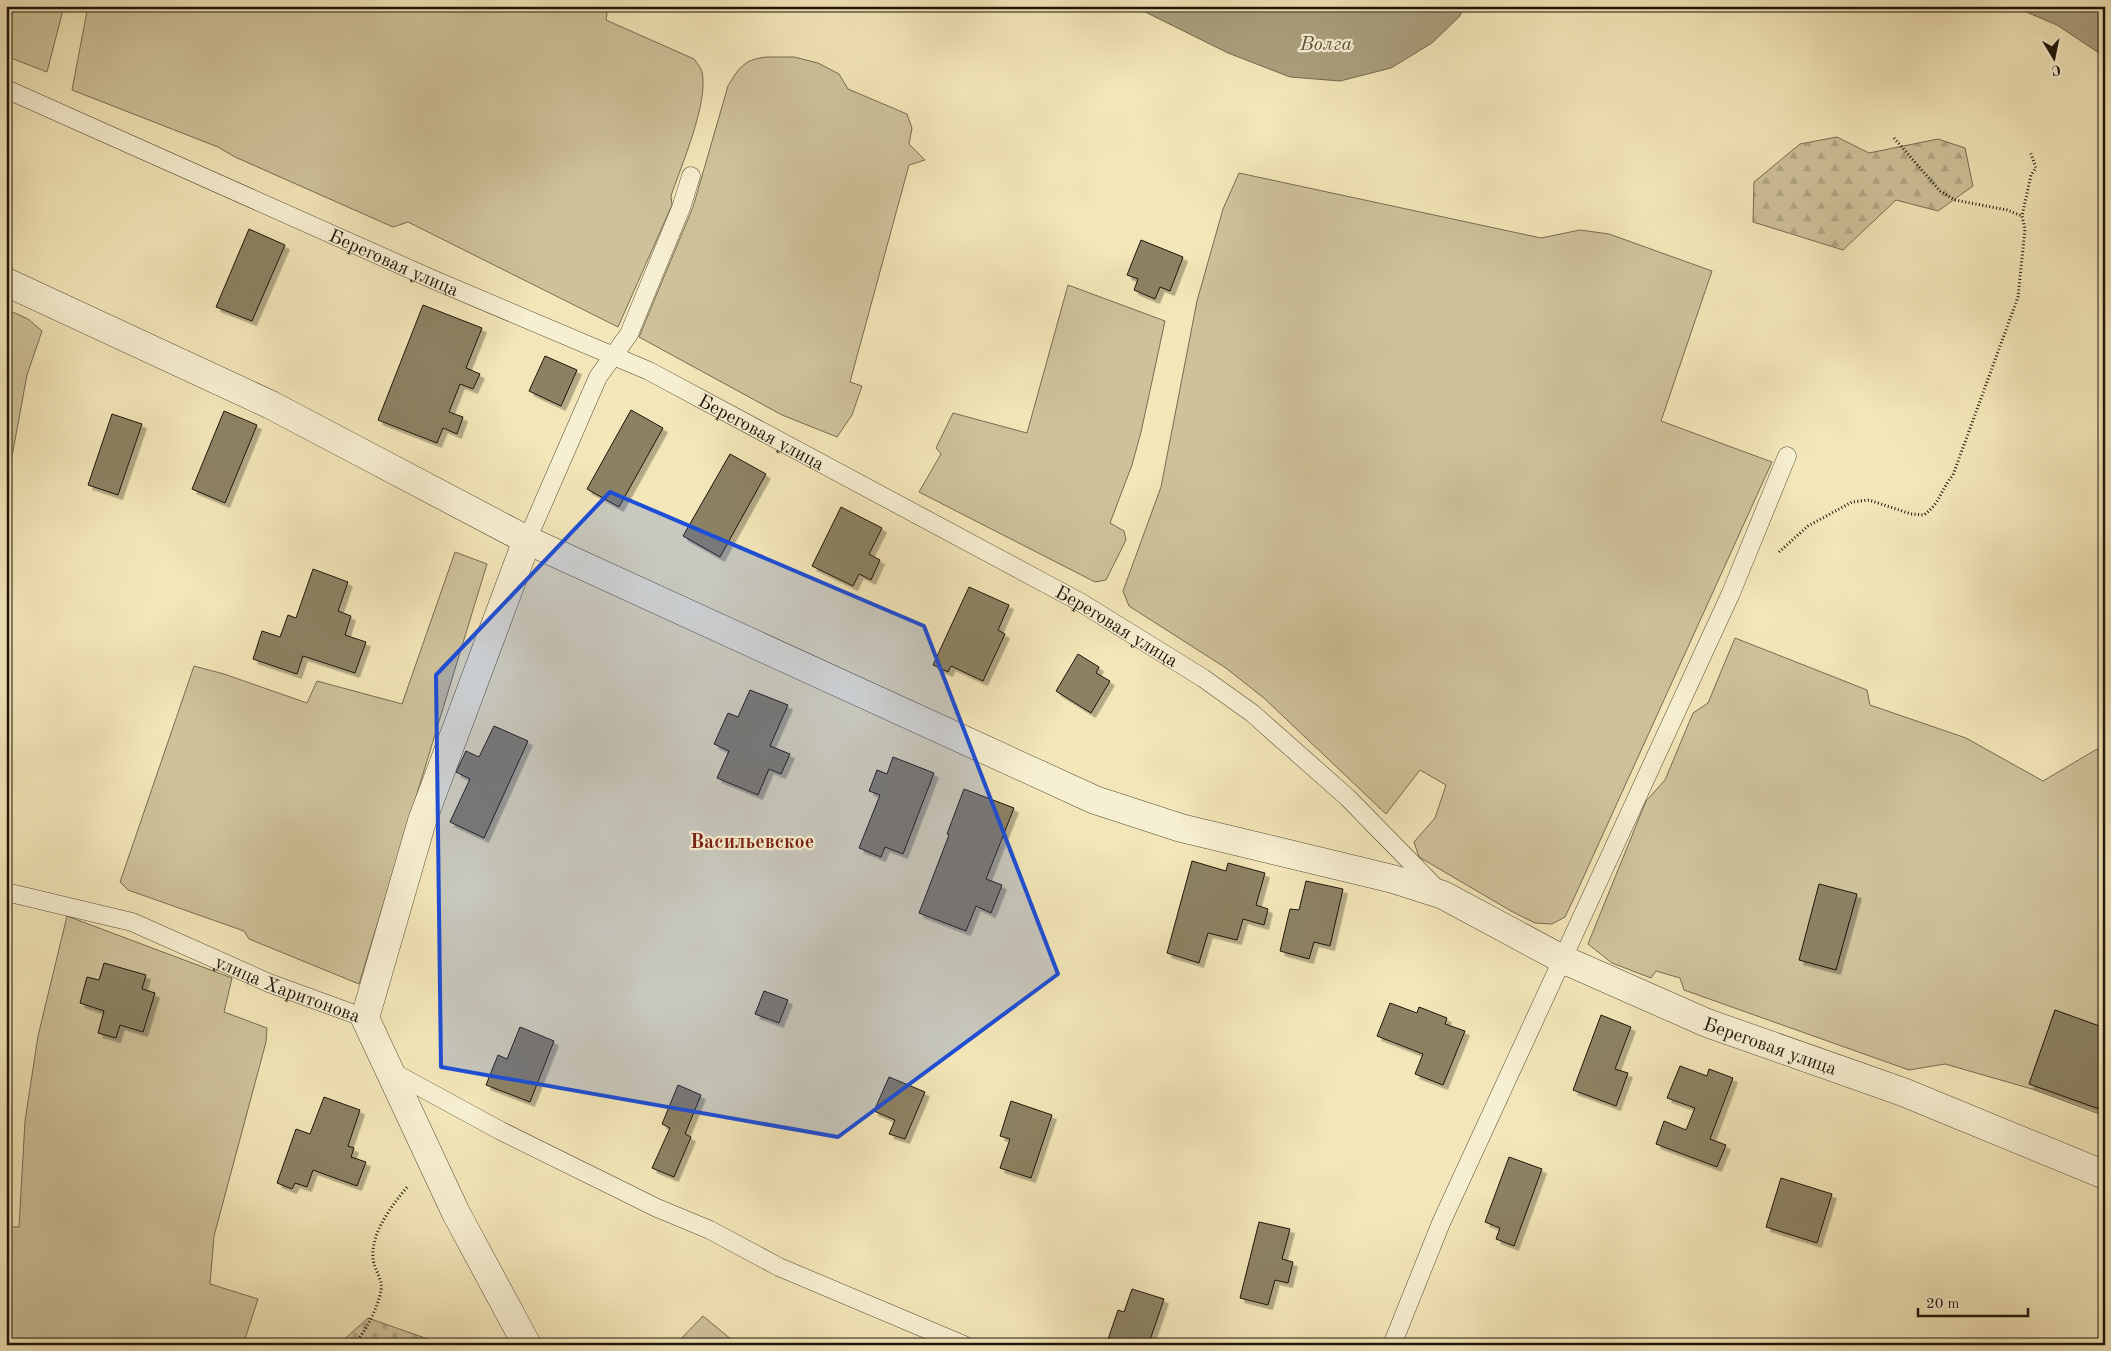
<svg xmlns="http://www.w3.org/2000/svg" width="2111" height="1351" font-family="'Old Standard TT',serif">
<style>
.green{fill:#cfc29a;stroke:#766c52}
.forest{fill:url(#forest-firs);stroke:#766c52}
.cemetery{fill:url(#cemetery-stones);stroke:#766c52}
.water{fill:#aa9f7d;stroke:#72684f}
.building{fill:#8c8264;stroke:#1d150a;filter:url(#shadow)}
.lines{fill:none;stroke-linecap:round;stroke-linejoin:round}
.service-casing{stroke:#524936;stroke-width:19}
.minor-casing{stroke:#524936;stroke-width:29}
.path{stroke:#1d150a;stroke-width:3;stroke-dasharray:1 2.5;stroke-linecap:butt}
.service{stroke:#f7efd1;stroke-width:18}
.minor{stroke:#f7efd1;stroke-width:28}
.marked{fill:#1d4ed8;fill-opacity:0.2;stroke:#1d4ed8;stroke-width:4;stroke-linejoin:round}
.labels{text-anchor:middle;stroke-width:4.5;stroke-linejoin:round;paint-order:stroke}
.street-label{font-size:19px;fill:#1d150a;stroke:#f7efd1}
.water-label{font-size:20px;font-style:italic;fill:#5c533e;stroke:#f7efd1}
.neighbourhood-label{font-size:20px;font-weight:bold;fill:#7a1f14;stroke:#f7efd1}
</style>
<defs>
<pattern id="forest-firs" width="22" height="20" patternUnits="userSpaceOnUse" patternTransform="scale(1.25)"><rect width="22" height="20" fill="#cfc29a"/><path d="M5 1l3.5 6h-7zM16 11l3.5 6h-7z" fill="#b1a683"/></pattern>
<pattern id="cemetery-stones" width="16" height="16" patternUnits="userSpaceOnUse" patternTransform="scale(1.25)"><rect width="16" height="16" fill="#cfc29a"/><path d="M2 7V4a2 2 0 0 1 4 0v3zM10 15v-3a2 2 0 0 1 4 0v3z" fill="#b1a683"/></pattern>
<filter id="shadow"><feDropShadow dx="4.5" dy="4.5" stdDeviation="0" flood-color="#0004"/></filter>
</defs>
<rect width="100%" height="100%" fill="#f3e6b8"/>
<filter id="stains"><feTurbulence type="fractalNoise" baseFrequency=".004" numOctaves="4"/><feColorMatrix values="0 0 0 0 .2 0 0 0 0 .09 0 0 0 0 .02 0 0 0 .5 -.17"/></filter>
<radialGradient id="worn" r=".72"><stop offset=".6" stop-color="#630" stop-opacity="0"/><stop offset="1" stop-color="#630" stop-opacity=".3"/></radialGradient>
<g class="green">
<path d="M6 6H64L47 72 6 56Z"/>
<path d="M88 6H608L606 20 694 59C697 63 701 68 702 72 709 102 681 166 671 196L672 205 618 327 408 222 393 227 235 157 218 147 72 90Z"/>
<path d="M767 57H794L818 63 839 74 848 89 907 114 912 128 909 144 925 160 909 165 850 382 862 386 852 415 837 437 782 415 639 337 693 207 728 86C739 67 745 59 767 57Z"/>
<path d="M1239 173 1541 238 1580 230 1609 234 1712 271 1661 421 1772 462 1574 898 1565 917 1552 924 1535 923 1511 911 1419 857 1414 842 1435 818 1446 785 1420 770 1386 814 1265 699 1226 668 1129 606 1123 591 1161 487 1197 301 1223 209Z"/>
<path d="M1068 285 1165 321 1141 432 1132 465 1110 523 1124 531 1126 540 1106 580 1095 582 919 492 941 454 936 448 953 413 1027 433Z"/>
<path d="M6 309 28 319 42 331 27 375 6 489Z"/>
<path d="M455 552 487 564 359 984 249 939 244 931 128 890 120 882 194 666 224 674 307 703 317 681 402 704Z"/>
<path d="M1735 638 1867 690 1870 705 1966 738 2043 781 2097 749 2105 751V1116L2032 1089 1945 1064 1909 1070 1684 990 1680 978 1656 971 1651 978 1612 963 1588 944 1646 801 1665 780 1693 713 1708 703Z"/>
<path d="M67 916 232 978 224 1012 267 1028 266 1042 214 1236 210 1284 258 1299 243 1345H6V1227H19L25 1121 38 1036Z"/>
<path d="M703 1316 738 1345H675Z"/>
</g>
<path class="forest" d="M1837 137 1869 153 1938 139 1965 148 1973 186 1938 211 1896 200 1843 250 1753 222 1754 182 1800 144Z"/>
<path class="cemetery" d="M368 1318 428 1339 438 1345H338Z"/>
<g class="water">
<path d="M1133 6H1466L1459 17 1432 43 1391 68 1340 81 1290 77 1228 53Z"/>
<path d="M2012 6H2105V57L2057 25Z"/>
</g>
<g class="building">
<path d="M249 229 285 245 252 321 216 307Z"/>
<path d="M1141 240 1183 257 1170 291 1160 287 1155 299 1134 290 1138 279 1127 275Z"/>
<path d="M423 305 482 328 466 368 480 374 473 389 460 384 449 412 463 417 457 434 443 428 437 443 378 420Z"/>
<path d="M545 356 577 370 561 406 529 391Z"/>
<path d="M631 410 663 428 619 507 587 489Z"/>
<path d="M224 411 257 425 225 503 192 489Z"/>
<path d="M112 414 142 424 118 495 88 485Z"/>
<path d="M730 454 766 474 720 557 683 536Z"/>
<path d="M841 507 882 528 869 554 880 560 871 580 859 574 853 586 812 566Z"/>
<path d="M313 569 348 582 338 611 351 616 345 635 366 642 355 673 303 656 297 674 253 659 262 631 280 637 288 615 296 618Z"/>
<path d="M969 587 1009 605 998 630 1005 634 983 681 951 666 948 672 933 665Z"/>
<path d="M1078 654 1099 667 1096 673 1110 681 1091 713 1056 691Z"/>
<path d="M750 690 788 705 770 746 790 754 781 774 769 769 758 795 717 778 729 751 714 744 728 713 738 717Z"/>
<path d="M494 726 528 741 484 838 450 822 470 779 456 772 466 751 479 757Z"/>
<path d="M893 757 934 773 903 854 885 847 881 857 859 848 880 795 869 791 877 770 887 774Z"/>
<path d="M964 789 1014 808 986 879 1002 885 991 913 976 906 966 931 919 913 949 835 947 834Z"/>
<path d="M1192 861 1226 871 1228 863 1265 873 1256 905 1268 909 1264 925 1243 919 1237 940 1208 933 1199 963 1167 953Z"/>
<path d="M1306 881 1343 889 1330 946 1314 942 1309 959 1280 951 1290 909 1299 910Z"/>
<path d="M1819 884 1857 894 1836 970 1799 960Z"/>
<path d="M104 963 146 975 142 989 155 993 143 1032 120 1025 116 1038 98 1033 104 1011 80 1003 87 977 99 980Z"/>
<path d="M764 991 788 1000 779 1023 755 1014Z"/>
<path d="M1390 1003 1417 1013 1419 1007 1447 1018 1445 1024 1465 1031 1443 1085 1415 1074 1423 1054 1377 1036Z"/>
<path d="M2055 1010 2105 1028V1111L2029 1084Z"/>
<path d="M1601 1015 1631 1027 1615 1069 1628 1073 1616 1106 1573 1090Z"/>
<path d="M520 1027 554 1041 530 1102 486 1085 498 1055 507 1059Z"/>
<path d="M1680 1066 1707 1076 1709 1069 1733 1078 1710 1139 1726 1145 1717 1167 1656 1144 1664 1121 1686 1130 1695 1108 1667 1098Z"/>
<path d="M889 1077 925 1092 905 1139 889 1134 895 1120 874 1111Z"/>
<path d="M678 1085 701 1095 685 1134 691 1137 674 1177 652 1168 670 1128 662 1124Z"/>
<path d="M324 1097 360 1110 348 1146 354 1148 351 1157 366 1162 357 1186 313 1170 307 1187 295 1183 292 1189 277 1183 296 1129 310 1134Z"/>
<path d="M1011 1101 1052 1115 1031 1178 1000 1168 1010 1139 1000 1136Z"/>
<path d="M1509 1157 1542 1169 1514 1246 1496 1239 1500 1228 1485 1222Z"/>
<path d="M1781 1178 1832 1194 1817 1243 1766 1227Z"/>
<path d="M1259 1222 1290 1229 1282 1259 1293 1262 1288 1283 1275 1280 1268 1305 1240 1298Z"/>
<path d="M1132 1289 1164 1299 1150 1340 1156 1341 1155 1345H1106L1118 1310 1124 1312Z"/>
</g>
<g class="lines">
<g class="service-casing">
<g id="service">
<path id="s1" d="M6 89 432 279 649 371 1080 602 1203 678 1252 713 1348 798 1437 889"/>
<path d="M527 540 598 377 629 334 681 208 691 176"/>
<path id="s2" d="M6 892 132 922 269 983 365 1018"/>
<path d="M389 1070 501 1131 657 1208 710 1230 779 1267 964 1345"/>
<path d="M1392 1345 1441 1223 1731 593 1787 456"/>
</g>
</g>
<g class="minor-casing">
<g id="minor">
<path id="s3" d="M6 282 271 405 527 540 1095 800 1181 828 1393 879 1443 895 1562 959 1707 1023 1903 1092 2105 1175"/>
<path d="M527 1345 456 1213 365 1018 422 821 527 540"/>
</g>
</g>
<g class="path">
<path d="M1894 138 1940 191 1955 200 2007 210 2022 216"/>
<path d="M1779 552 1808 526 1852 502 1869 500 1911 514 1924 515C1941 502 1940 491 1953 475L2018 297 2025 229 2022 216 2031 175 2036 168 2030 151"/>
<path d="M353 1345C364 1336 384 1297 381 1283 379 1274 373 1266 373 1257 371 1232 393 1204 408 1186"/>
</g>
<use href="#service" class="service"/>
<use href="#minor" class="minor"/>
</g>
<path class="marked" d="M610 492 924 626 1058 974 838 1137 441 1067 436 675Z"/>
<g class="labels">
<g class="street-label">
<text dy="7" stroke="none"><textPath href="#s1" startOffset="425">Береговая улица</textPath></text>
<text dy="7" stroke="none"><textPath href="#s1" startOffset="830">Береговая улица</textPath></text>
<text dy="7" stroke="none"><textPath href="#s1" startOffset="1235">Береговая улица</textPath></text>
<text dy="7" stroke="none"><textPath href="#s2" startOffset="299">улица Харитонова</textPath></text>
<text dy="7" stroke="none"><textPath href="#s3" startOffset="1928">Береговая улица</textPath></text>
</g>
<g class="water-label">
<text x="1326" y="50">Волга</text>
</g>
<g class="neighbourhood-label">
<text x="752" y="848">Васильевское</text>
</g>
</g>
<rect width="2111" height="1351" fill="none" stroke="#f3e6b8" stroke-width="25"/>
<rect x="8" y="8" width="2096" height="1336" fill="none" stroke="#1d150a" stroke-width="2.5"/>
<rect x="12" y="12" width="2086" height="1326" fill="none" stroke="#1d150a"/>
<g transform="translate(2054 58) rotate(170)" stroke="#f7efd1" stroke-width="4" paint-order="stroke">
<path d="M0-4L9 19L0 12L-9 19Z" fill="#1d150a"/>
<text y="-8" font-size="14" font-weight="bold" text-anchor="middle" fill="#1d150a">С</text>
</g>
<path d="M1918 1308v8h110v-8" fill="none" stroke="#1d150a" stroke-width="2.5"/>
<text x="1926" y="1308" font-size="15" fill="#1d150a" stroke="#f7efd1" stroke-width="4" paint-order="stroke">20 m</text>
<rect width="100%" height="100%" filter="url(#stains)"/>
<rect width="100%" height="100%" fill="url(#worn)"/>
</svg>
